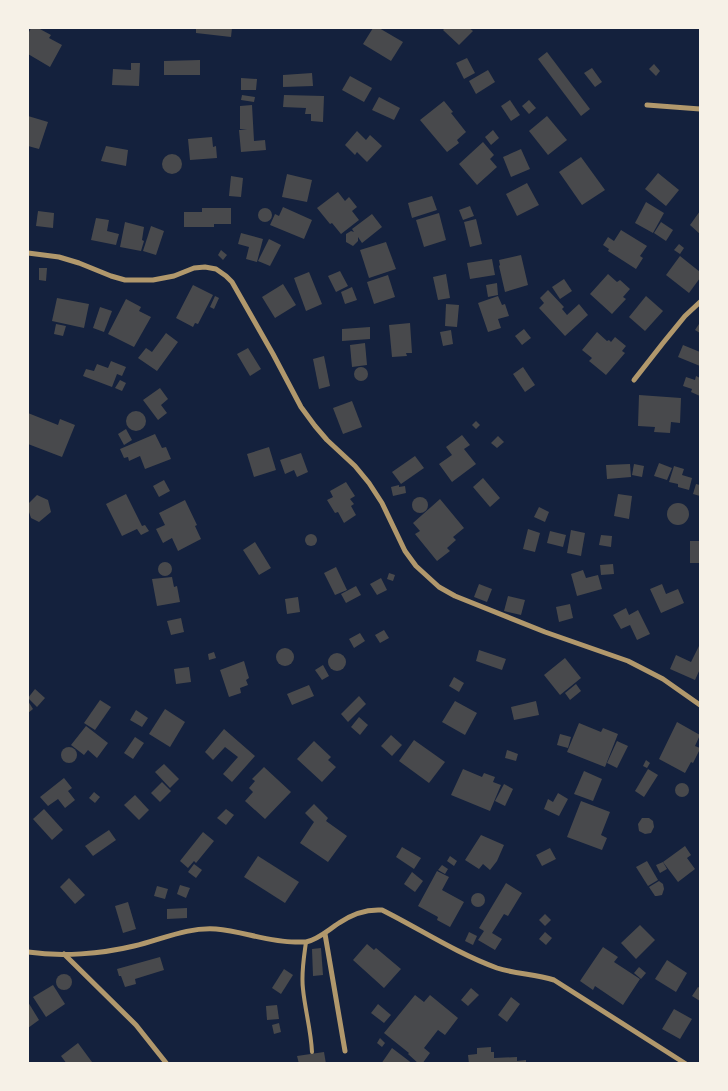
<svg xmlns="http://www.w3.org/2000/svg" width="728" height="1091" font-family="'Alegreya Sans',sans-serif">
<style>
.building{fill:#48494c}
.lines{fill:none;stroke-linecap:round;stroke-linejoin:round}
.service{stroke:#b1986c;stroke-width:4}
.minor{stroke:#b1986c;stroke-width:5}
</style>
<rect width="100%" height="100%" fill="#14213d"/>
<g class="building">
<path d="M31 28H38L51 35 49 38 62 45 50 67 28 54V34Z"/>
<path d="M196 28H232L231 37 196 33Z"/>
<path d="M373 28H379L403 42 391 61 363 44Z"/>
<path d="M445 28H469L473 31 459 45 443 30Z"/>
<path d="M547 52 590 109 581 116 538 59Z"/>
<path d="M467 58 475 73 464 79 456 63Z"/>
<path d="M200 60V75H164V61Z"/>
<path d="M131 63H140L139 86 112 85 113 69 131 70Z"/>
<path d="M654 64 660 71 656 76 649 69Z"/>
<path d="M592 68 602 82 595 87 584 73Z"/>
<path d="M488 70 495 82 476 94 469 81Z"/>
<path d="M312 73 313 86 283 87V75Z"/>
<path d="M350 76 372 88 364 102 342 90Z"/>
<path d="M241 78 257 79 256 90H241Z"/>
<path d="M242 95 255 97 254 102 241 100Z"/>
<path d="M284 95 324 96 323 122 311 121V114H305L306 108 283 107Z"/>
<path d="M379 97 400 108 394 120 372 110Z"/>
<path d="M510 100 520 115 511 121 501 106Z"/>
<path d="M529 100 536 108 529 114 522 106Z"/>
<path d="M444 101 453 112 451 113 466 132 457 140 459 143 447 152 420 120Z"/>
<path d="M252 105 254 141 265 140 266 150 241 152 239 130H247L240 129V106Z"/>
<path d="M28 116 48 122 39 149 28 146Z"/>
<path d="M547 116 567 140 548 155 529 131Z"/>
<path d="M493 130 499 138 491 145 485 137Z"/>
<path d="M357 131 366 140 370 135 382 146 367 162 357 152 355 155 345 145Z"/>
<path d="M212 137 213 147 216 146 217 158 190 160 188 139Z"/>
<path d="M483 142 494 155 490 159 497 167 477 185 459 164Z"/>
<path d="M106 146 128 150 126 166 101 161Z"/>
<path d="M521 149 530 169 511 177 503 157Z"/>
<circle cx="172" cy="164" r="10"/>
<path d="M581 157 605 190 582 205 559 172Z"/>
<path d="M658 173 679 190 666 206 645 189Z"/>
<path d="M287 174 312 180 307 202 282 197Z"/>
<path d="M231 176 243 178 241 197 229 196Z"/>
<path d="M527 183 539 205 517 216 506 194Z"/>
<path d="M338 192 345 201 349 197 357 207 352 211 359 220 341 234 332 223 330 224 317 208Z"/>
<path d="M432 196 437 210 412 218 408 203Z"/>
<path d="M646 202 664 213 653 233 635 223Z"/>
<path d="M470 206 474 216 463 220 459 210Z"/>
<path d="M283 207 312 220 304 239 270 225 275 214 279 216Z"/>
<circle cx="265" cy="215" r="7"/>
<path d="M202 208H231V224H214V227H184V212H202Z"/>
<path d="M38 211 54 213 53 228 36 226Z"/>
<path d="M700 211V234L690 225Z"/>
<path d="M439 213 446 240 424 247 416 220Z"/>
<path d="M372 214 382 227 362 243 358 237V241L353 246 346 242V234L351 231 354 232 352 229Z"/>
<path d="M96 218 109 220 107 231 119 234 116 245 91 240Z"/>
<path d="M476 219 482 244 470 247 464 222Z"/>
<path d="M125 222 144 227 142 240 144 241 141 251 120 247Z"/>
<path d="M661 222 673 230 666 241 654 233Z"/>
<path d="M151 226 164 231 156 255 143 251Z"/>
<path d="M621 230 647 246 640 256 643 258 636 269 608 251 609 249 603 245 608 237 614 241Z"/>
<path d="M241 233 263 239 257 262 246 259 249 247 238 244Z"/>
<path d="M269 239 281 245 270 266 258 261Z"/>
<path d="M386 242 396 269 369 278 360 250Z"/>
<path d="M679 244 684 248 680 254 674 250Z"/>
<path d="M221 250 227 255 223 260 218 255Z"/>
<path d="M521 255 528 285 505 292 499 266 500 265 499 260Z"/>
<path d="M680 256 700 272V278L689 293 666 275Z"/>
<path d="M492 259 495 275 470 279 467 263Z"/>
<path d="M39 268H47L46 281 39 280Z"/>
<path d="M340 271 348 286 336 292 328 276Z"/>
<path d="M309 272 322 304 306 311 294 278Z"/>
<path d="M446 274 450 298 438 300 433 277Z"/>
<path d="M608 274 617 282 620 280 630 289 623 297 626 299 612 314 590 294Z"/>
<path d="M388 275 395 297 374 304 367 282Z"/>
<path d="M564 279 572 291 560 299 552 287Z"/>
<path d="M497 283 498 295 488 297 486 285Z"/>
<path d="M283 284 296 305 275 318 262 297Z"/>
<path d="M193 285 213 295 198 324 195 323 193 327 176 318Z"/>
<path d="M352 287 357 300 345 304 341 292Z"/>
<path d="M548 290 564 307 562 309 567 315 579 304 588 315 565 336 539 308 544 303 540 298Z"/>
<path d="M215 296 219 298 214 309 210 307Z"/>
<path d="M498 296 502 305 505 304 509 316 498 319 501 328 488 332 478 303Z"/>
<path d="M646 296 663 311 645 331 629 317Z"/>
<path d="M57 298 89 304 84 328 52 321Z"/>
<path d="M126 299 141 307 139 311 151 317 134 347 108 334Z"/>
<path d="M446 304 459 305 457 327 445 326Z"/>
<path d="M100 307 112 311 104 332 93 328Z"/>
<path d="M410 323 412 353H406L407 356 392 357 389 325Z"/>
<path d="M56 324 66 326 63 336 54 334Z"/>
<path d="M699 324 700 325V333L695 330Z"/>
<path d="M370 327V339L342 341V329Z"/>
<path d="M524 329 531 338 522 345 515 336Z"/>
<path d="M451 330 453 344 443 346 440 332Z"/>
<path d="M597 332 607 341 609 340 611 342 615 337 626 346 622 351 625 353 606 375 589 361 592 358 582 350Z"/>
<path d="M166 333 178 342 157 371 138 358 146 348 152 352Z"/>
<path d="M365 343 367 365 352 367 350 345Z"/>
<path d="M683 345 700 352V366L678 357Z"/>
<path d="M248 348 261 369 250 376 237 354Z"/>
<path d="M324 356 330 386 319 389 313 359Z"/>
<path d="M111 361 126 367 122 376 117 374 112 387 83 376 86 369 94 371 97 364 108 368Z"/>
<circle cx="361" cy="374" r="7"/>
<path d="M523 367 535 385 525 392 513 374Z"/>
<path d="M696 376 700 378V396L691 392 692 389 683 386 686 377 695 380Z"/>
<path d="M120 380 126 383 122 391 115 388Z"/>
<path d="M160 388 168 399 161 405 167 413 158 420 143 400Z"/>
<path d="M639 395 681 398 680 423 671 422 670 433 654 432 655 427 638 426Z"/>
<path d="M352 401 362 427 343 434 333 408Z"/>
<circle cx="136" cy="421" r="10"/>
<path d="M28 413 58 425 60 419 75 425 62 457 28 444Z"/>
<path d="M476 421 480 425 476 429 472 425Z"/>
<path d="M126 429 132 440 124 445 118 434Z"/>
<path d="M155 434 162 448 166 447 171 459 145 469 140 456 129 461 128 457 124 458 120 449Z"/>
<path d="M462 435 470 445 464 449 476 464 452 482 439 464 452 455 446 447Z"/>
<path d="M498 436 504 442 497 448 491 443Z"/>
<path d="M269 447 276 470 254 477 247 454Z"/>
<path d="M301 453 308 472 297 477 294 470 285 474 280 460Z"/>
<path d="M415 456 424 468 401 484 392 472Z"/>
<path d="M659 463 672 468 667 480 654 476Z"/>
<path d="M630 464 631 477 607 479 606 465Z"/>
<path d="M634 464 644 466 642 477 632 475Z"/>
<path d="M674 466 684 469 682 475 692 478 689 490 678 487V484L669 482Z"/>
<path d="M483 478 500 498 490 507 473 487Z"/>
<path d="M164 480 170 491 159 497 153 486Z"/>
<path d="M346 482 355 496 350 499 354 504 351 506 356 515 344 523 338 512 335 513 327 500 333 497 330 491Z"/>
<path d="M696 484 700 485V496L693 494Z"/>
<path d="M399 485V487L405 486 406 493 393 496 391 487Z"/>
<path d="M126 494 142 526 145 525 149 531 141 535 137 529 122 536 106 504Z"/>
<path d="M618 494 632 496 629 519 614 516Z"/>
<path d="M37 495 48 500 51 512 39 522 31 518 28 509V504Z"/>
<circle cx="420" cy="505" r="8"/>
<path d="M440 499 464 528 453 537 456 540 447 548 450 551 437 561 415 534 420 531 413 523Z"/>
<path d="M185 500 197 525 195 526 201 539 178 551 172 538 163 543 156 529 165 525 159 513Z"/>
<circle cx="678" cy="514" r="11"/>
<path d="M539 507 549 512 545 522 534 517Z"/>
<path d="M528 529 540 533 535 552 523 549Z"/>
<path d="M571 530 585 533 581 556 567 553Z"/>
<path d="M550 531 566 535 563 547 547 543Z"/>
<circle cx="311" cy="540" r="6"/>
<path d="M601 535 612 536 611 547 599 545Z"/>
<rect x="690" y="541" width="10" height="22"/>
<path d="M255 542 271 568 259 575 243 550Z"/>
<circle cx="165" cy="569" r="7"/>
<path d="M613 564 614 574 601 575 600 565Z"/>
<path d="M336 567 347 590 335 595 324 573Z"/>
<path d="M583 570 586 578 598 575 602 589 577 596 571 574Z"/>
<path d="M389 573 395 575 393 581 387 579Z"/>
<path d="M172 577 174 587 177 586 180 602 157 606 152 579Z"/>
<path d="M381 578 387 590 377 595 370 584Z"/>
<path d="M479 584 492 589 487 602 474 597Z"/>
<path d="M662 584 666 594 678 589 684 603 661 613 650 589Z"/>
<path d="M356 586 361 595 346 603 341 594Z"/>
<path d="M508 596 525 600 521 615 504 611Z"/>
<path d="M298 597 300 612 287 614 285 599Z"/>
<path d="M570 604 573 618 559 622 556 607Z"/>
<path d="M626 608 629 615 638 610 650 634 637 640 630 625 621 629 613 615Z"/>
<path d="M181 618 184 632 171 635 167 621Z"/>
<path d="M384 630 389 638 380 643 375 635Z"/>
<path d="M360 633 365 641 354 648 349 639Z"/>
<path d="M700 644V669L695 680 670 669 676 655 691 662Z"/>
<circle cx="285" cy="657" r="9"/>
<path d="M479 650 506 659 502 670 476 661Z"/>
<path d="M214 652 216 658 209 660 208 654Z"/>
<circle cx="337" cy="662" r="9"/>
<path d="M565 658 581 678 560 695 544 675Z"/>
<path d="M244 661 249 678 246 680 248 685 240 688 241 693 229 697 220 670Z"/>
<path d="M323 665 329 676 322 680 315 670Z"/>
<path d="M189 667 191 682 176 684 174 669Z"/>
<path d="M454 677 464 683 459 692 449 686Z"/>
<path d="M576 684 581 691 570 700 565 693Z"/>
<path d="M309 685 314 696 292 705 287 694Z"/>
<path d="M35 689 45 698 37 707 28 698Z"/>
<path d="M359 696 366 704 348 722 341 714Z"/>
<path d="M100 700 111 707 95 730 84 723Z"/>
<path d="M28 701 33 709 28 713Z"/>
<path d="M455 701 477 713 465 735 442 722Z"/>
<path d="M536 701 539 715 514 720 511 707Z"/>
<path d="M165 709 185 722 170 747 149 734Z"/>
<path d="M136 710 148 718 142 727 130 720Z"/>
<path d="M359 717 368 725 360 735 351 727Z"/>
<path d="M677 722 700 735 695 746 700 748V749L693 763 691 762 685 773 659 759Z"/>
<path d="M579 723 601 732 603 728 618 734 605 767 567 752Z"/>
<path d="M86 726 108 743 97 758 88 750 84 755 71 745Z"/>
<path d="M224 729 255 756 232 782 223 774 238 757 225 747 213 760 205 752Z"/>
<path d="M560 734 571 737 568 748 557 745Z"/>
<path d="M391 735 402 745 392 756 381 746Z"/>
<path d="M135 737 144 743 133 759 124 753Z"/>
<path d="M414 740 445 762 429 783 399 761Z"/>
<path d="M314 741 331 757 328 760 336 767 322 782 297 759Z"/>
<path d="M617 741 628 746 617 768 607 763Z"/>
<circle cx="69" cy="755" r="8"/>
<path d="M507 750 518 754 516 761 505 758Z"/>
<path d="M646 760 650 763 647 768 643 766Z"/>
<path d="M164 764 179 779 170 788 155 772Z"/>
<path d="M264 767 291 792 265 819 245 801 253 792 249 788 255 781 252 779Z"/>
<path d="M463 769 482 777 484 773 495 777 493 782 501 785 490 811 451 795Z"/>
<path d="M648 769 658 775 644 797 635 791Z"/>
<path d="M584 771 602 779 593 801 574 794Z"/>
<path d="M64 778 72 788 68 791 75 800 65 808 58 799 48 806 40 797Z"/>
<path d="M162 782 171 791 160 802 151 793Z"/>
<circle cx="682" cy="790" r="7"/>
<path d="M504 784 513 789 505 806 495 801Z"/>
<path d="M94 792 100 797 95 803 89 798Z"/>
<path d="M558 793 568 799 559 816 544 809 548 799 553 802Z"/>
<path d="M135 795 149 810 139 820 124 805Z"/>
<path d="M581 801 610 812 601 835 607 838 602 850 567 837Z"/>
<path d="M314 804 328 818 326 821 347 836 328 862 300 843 314 822 305 813Z"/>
<path d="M44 809 63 830 52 840 33 819Z"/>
<path d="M226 809 234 815 226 825 217 818Z"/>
<path d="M642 818H649L653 821 654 827 651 833 645 834 639 831 638 824Z"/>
<path d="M109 830 116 840 93 856 85 846Z"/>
<path d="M203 832 214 841 196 863 194 861 188 868 180 861Z"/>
<path d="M481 835 504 845 497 861 490 870 483 864 479 869 465 860Z"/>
<path d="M685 846 691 855 687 858 695 869 678 882 663 862Z"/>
<path d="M402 847 421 858 414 869 396 857Z"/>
<path d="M550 848 556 859 542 866 536 855Z"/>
<path d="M258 856 299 882 285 903 244 877Z"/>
<path d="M450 856 457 861 454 866 447 861Z"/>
<path d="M647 861 658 880 648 886 636 867Z"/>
<path d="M663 862 667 869 660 873 656 865Z"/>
<path d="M194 864 202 870 196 878 188 872Z"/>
<path d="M442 865 448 869 445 874 438 870Z"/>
<path d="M437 871 449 877 442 890 464 902 450 927 437 920 438 917 418 906Z"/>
<path d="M412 872 423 881 415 892 404 884Z"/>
<path d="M69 878 85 895 75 904 60 887Z"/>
<path d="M659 881 663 884 664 889 662 895 657 896H655L649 887Z"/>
<path d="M506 883 522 893 508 916 504 914 492 933 502 939 495 950 478 940 484 931 479 928Z"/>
<path d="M180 885 190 888 186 898 177 894Z"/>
<path d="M157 886 168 889 165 899 154 896Z"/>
<circle cx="478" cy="900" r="7"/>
<path d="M128 902 136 929 123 933 115 906Z"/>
<path d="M187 908V918L167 919V909Z"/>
<path d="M545 914 551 920 545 926 539 920Z"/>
<path d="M640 925 655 940 636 959 621 943Z"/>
<path d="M469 932 477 936 473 945 465 941Z"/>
<path d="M545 932 552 938 546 945 539 939Z"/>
<path d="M367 944 374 950 376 948 401 969 384 988 353 960Z"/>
<path d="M603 947 618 957 614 962 640 979 623 1005 595 986 593 990 580 981Z"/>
<path d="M321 948 323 975 313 976 312 949Z"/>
<path d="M160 957 164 970 135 979 136 984 125 987 121 976H119L117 969Z"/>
<path d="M667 960 687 973 676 992 655 979Z"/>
<path d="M639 967 646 973 641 979 634 973Z"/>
<path d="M284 969 293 975 281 994 272 988Z"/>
<circle cx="64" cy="982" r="8"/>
<path d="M53 985 65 1004 46 1017 33 997Z"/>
<path d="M698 987 700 988V1001L692 996Z"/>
<path d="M471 988 479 995 468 1006 461 1000Z"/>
<path d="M415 995 424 1002 430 995 458 1018 445 1035 438 1030 424 1048 430 1053 422 1064H419L408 1054 409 1053 384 1033Z"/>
<path d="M511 997 520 1004 507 1022 498 1015Z"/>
<path d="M28 1002 39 1020 28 1028Z"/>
<path d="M378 1004 391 1015 384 1023 371 1013Z"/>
<path d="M277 1005 279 1019 267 1020 266 1006Z"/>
<path d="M674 1009 692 1019 680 1039 662 1029Z"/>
<path d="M279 1023 281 1032 274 1034 272 1025Z"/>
<path d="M380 1038 385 1043 382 1047 377 1043Z"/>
<path d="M78 1043 92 1062 90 1064H67L61 1056Z"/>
<path d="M491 1047V1052H494V1058L517 1057V1061L526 1060V1064H469L468 1055 477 1054V1048Z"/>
<path d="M392 1048 413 1064H381Z"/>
<path d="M324 1052 326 1064H299L297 1056Z"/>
</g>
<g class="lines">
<path class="service" d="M306 942C304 957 301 973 303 989 305 1010 311 1030 312 1052"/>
<g class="minor">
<path d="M647 105 700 109"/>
<path d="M28 253 59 257 79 263 111 276 125 280H153L174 276 194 268 205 267 216 269 226 276 232 282 273 354 301 407 315 426 327 440 355 466 369 483 382 503 405 551 416 566 439 587 455 596 545 632 628 661 663 679 700 705"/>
<path d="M634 380 663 343 685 316 700 302"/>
<path d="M325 934 345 1051"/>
<path d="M28 952C61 957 101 954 134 946 161 940 186 927 216 929 242 931 268 942 295 942 298 942 303 942 306 942 319 939 328 930 339 923 352 914 366 909 382 910 420 929 456 953 497 968 515 974 535 974 554 980L686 1064"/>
<path d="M64 954 136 1025 167 1064"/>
</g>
</g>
<rect width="728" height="1091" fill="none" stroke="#f6f1e7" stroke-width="58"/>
</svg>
